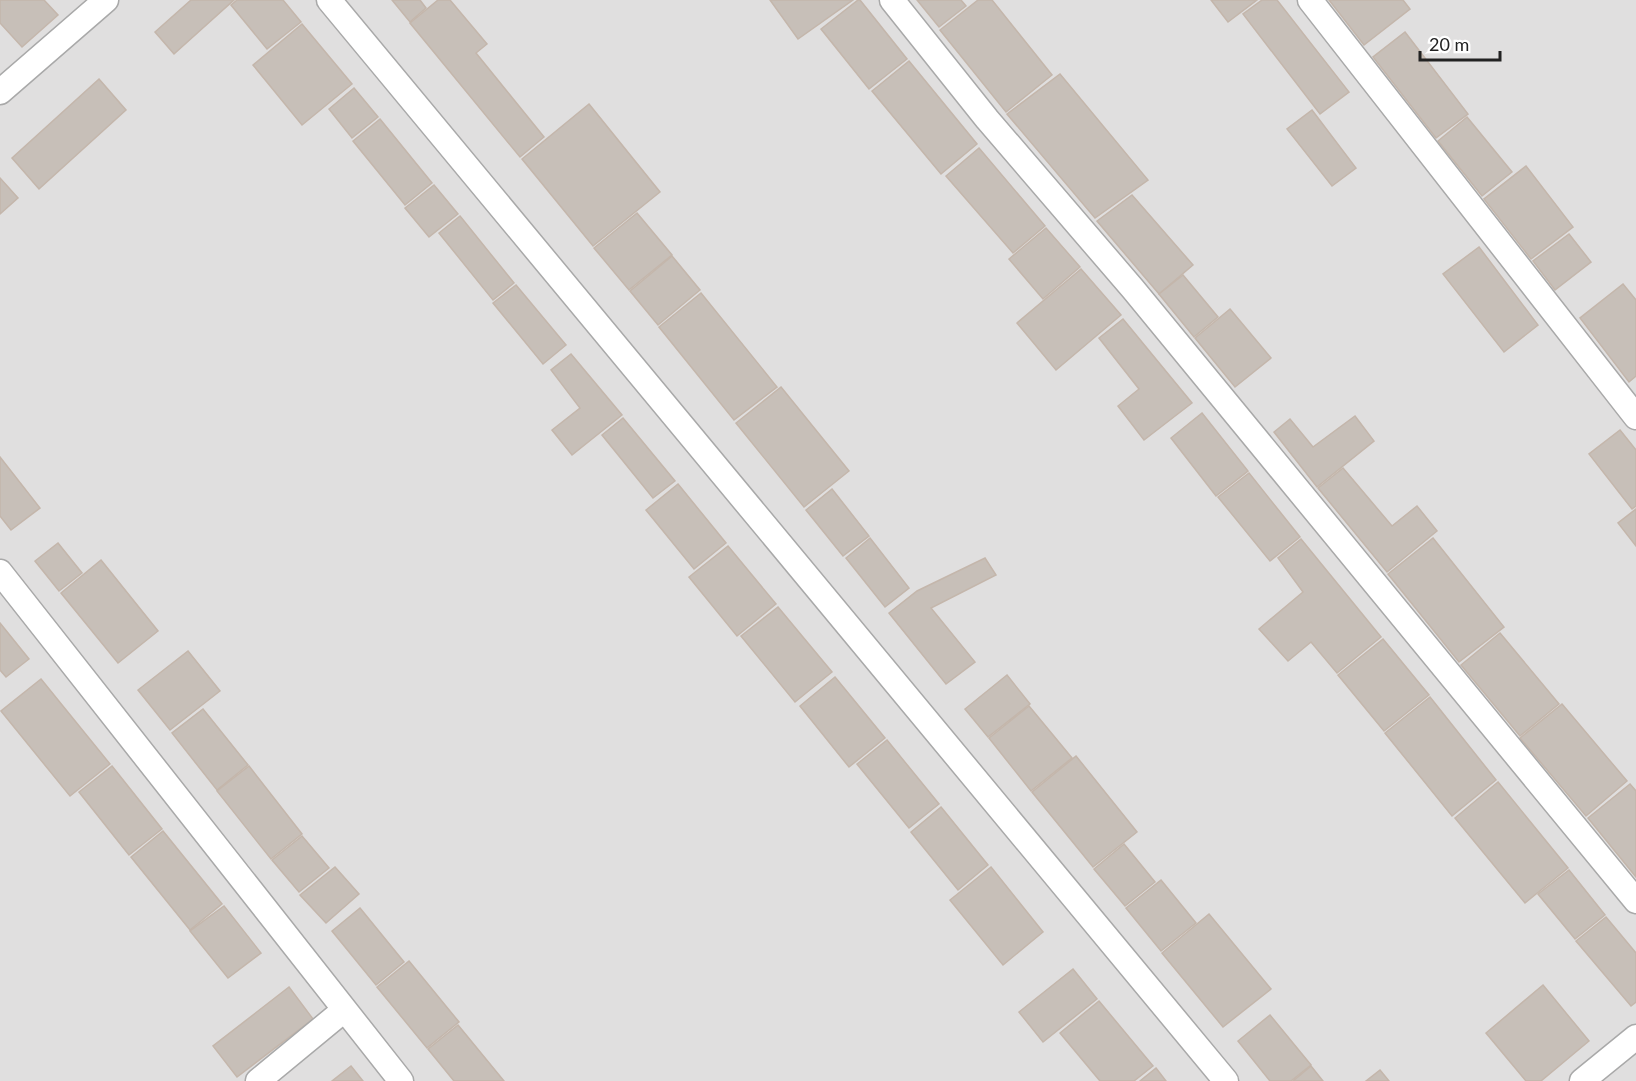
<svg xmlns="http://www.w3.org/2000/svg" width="1636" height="1081" font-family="Lato,sans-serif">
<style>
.residential{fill:#e0dfdf}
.building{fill:#c7bfb8;stroke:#c4b6ab;stroke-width:1.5}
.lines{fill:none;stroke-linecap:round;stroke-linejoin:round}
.street-casing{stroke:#a9a9a9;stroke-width:27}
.street{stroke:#fff;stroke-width:24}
</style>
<rect width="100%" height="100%" fill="#f2efe9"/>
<rect class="residential" x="0" y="0" width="1636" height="1081"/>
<g class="building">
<path d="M0 0H44L58 15 22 47 0 23Z"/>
<path d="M191 0H234L174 54 155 32Z"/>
<path d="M237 0H283L301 22 267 49 231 5Z"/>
<path d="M392 0H420L426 8 410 22Z"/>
<path d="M438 0H450L487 44 476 53 544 137 520 157 410 23Z"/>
<path d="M770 0H853L798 39Z"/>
<path d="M858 0H860L907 59 869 89 821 29Z"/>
<path d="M917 0H961L966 6 939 27Z"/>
<path d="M978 0H992L1052 75 1006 112 940 30Z"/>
<path d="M1211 0H1257L1228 22Z"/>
<path d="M1262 0H1277L1349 92 1320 114 1243 14Z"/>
<path d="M1329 0H1403L1410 9 1364 45Z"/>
<path d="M302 24 352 84 302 125 253 65Z"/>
<path d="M1405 32 1468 114 1436 138 1373 57Z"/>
<path d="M909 61 977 144 941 174 872 91Z"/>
<path d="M1060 74 1148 180 1095 218 1007 114Z"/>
<path d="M99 79 126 110 39 189 12 158Z"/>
<path d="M354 88 378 117 352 138 329 109Z"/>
<path d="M589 104 660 192 593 246 522 159Z"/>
<path d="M1312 110 1356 168 1332 186 1287 129Z"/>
<path d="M1467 117 1512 172 1482 196 1438 141Z"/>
<path d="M380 119 432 183 405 205 353 141Z"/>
<path d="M979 148 1045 226 1013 253 946 176Z"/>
<path d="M1526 166 1573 227 1531 259 1484 199Z"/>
<path d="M0 178 18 198 0 214Z"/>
<path d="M434 185 458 214 429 237 405 208Z"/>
<path d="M1132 195 1193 265 1159 294 1097 221Z"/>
<path d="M637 213 672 255 629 290 594 248Z"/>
<path d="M460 216 514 283 493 300 439 233Z"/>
<path d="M1046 228 1080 267 1043 299 1009 259Z"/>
<path d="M1569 234 1591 262 1555 290 1533 261Z"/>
<path d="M1479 247 1538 325 1504 352 1443 274Z"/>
<path d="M672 256 700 290 658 325 630 291Z"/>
<path d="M1081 269 1121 315 1056 370 1017 323Z"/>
<path d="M1183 275 1218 317 1194 337 1159 294Z"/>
<path d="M1623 284 1636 300V376L1629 382 1580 318Z"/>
<path d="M516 285 566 345 543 364 493 303Z"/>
<path d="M701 293 777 387 734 420 659 327Z"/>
<path d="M1230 309 1271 358 1235 387 1195 338Z"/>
<path d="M1123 319 1192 403 1144 440 1118 406 1139 389 1099 338Z"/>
<path d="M571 354 622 415 572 455 552 430 580 408 551 370Z"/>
<path d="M781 387 849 471 804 507 736 423Z"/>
<path d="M1202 413 1248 471 1216 496 1171 438Z"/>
<path d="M1355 416 1374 441 1317 487 1274 432 1290 419 1313 447Z"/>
<path d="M623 418 675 481 653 498 602 435Z"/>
<path d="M1620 430 1636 450V506L1632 509 1589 454Z"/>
<path d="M0 457 40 508 11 530 0 516Z"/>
<path d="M1343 468 1392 526 1417 506 1437 531 1387 572 1318 488Z"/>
<path d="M1249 473 1300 537 1270 561 1218 497Z"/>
<path d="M678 484 726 543 694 569 646 510Z"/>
<path d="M832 489 869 536 843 556 806 510Z"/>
<path d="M1636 509V546L1618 523Z"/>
<path d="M870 538 909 588 885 607 846 558Z"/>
<path d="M1433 538 1504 627 1459 662 1388 574Z"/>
<path d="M1301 539 1381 637 1337 673 1311 642 1288 661 1259 629 1303 592 1278 558Z"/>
<path d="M58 543 82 573 59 591 35 561Z"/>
<path d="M728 546 776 604 737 636 689 577Z"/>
<path d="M985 558 996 575 931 608 975 662 946 684 889 613 917 591Z"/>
<path d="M101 560 158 631 118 663 61 593Z"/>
<path d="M778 607 832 672 795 702 741 636Z"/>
<path d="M0 623 29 659 6 677 0 670Z"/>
<path d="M1500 633 1559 704 1520 736 1461 665Z"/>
<path d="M1383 639 1429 695 1384 731 1338 675Z"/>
<path d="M188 651 220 691 170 730 138 690Z"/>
<path d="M1007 675 1030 704 988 737 965 709Z"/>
<path d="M835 677 885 738 849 767 800 706Z"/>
<path d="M41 679 110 764 70 796 1 711Z"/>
<path d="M1430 697 1496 780 1452 816 1385 733Z"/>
<path d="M1562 704 1627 781 1586 816 1520 738Z"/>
<path d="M1029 706 1072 758 1031 791 989 738Z"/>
<path d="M203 709 248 765 217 790 172 733Z"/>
<path d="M887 740 939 804 909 828 857 764Z"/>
<path d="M1076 756 1137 832 1093 867 1032 792Z"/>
<path d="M112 766 162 829 129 855 79 792Z"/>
<path d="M249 766 302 834 271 859 217 791Z"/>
<path d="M1498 782 1568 868 1525 903 1455 818Z"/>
<path d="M1630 784 1636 791V877L1588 818Z"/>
<path d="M941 807 988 865 958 890 911 832Z"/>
<path d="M163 831 222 904 190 930 131 857Z"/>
<path d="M302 836 329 868 299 892 272 860Z"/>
<path d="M1124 844 1155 882 1125 906 1094 869Z"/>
<path d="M335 867 359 894 326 923 300 895Z"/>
<path d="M991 867 1043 932 1003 965 950 900Z"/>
<path d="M1569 870 1605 915 1575 939 1538 894Z"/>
<path d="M1161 880 1196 923 1161 951 1126 908Z"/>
<path d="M224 906 261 953 228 978 190 931Z"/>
<path d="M360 908 404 962 376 985 332 931Z"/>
<path d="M1209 914 1271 989 1223 1027 1162 953Z"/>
<path d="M1606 917 1636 953V1002L1631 1006 1576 941Z"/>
<path d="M409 961 459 1022 427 1048 377 987Z"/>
<path d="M1073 969 1097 999 1043 1042 1019 1012Z"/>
<path d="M1543 985 1589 1041 1541 1081H1526L1486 1033Z"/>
<path d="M289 987 313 1019 237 1077 213 1046Z"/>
<path d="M1099 1001 1153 1066 1134 1081H1100L1060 1033Z"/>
<path d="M1270 1015 1311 1065 1291 1081H1270L1238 1041Z"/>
<path d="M458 1025 504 1081H454L428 1049Z"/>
<path d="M351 1066 363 1081H332Z"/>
<path d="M1311 1066 1323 1081H1293Z"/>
<path d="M1156 1068 1166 1081H1140Z"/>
<path d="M1380 1070 1389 1081H1366Z"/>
</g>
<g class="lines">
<g class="street-casing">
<g id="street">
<path d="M329 0 1226 1081"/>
<path d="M892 0 987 119 1133 289 1636 901"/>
<path d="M1310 0 1636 417"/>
<path d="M0 92 106 0"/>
<path d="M0 572 401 1081"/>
<path d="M258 1081 344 1010"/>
<path d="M1582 1081 1636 1037"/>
</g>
</g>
<use href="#street" class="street"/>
</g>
<path d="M1420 51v9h80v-9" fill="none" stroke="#222222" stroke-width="3"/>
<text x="1429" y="51" font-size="18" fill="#222222" stroke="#ffffff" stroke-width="4.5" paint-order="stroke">20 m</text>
</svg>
